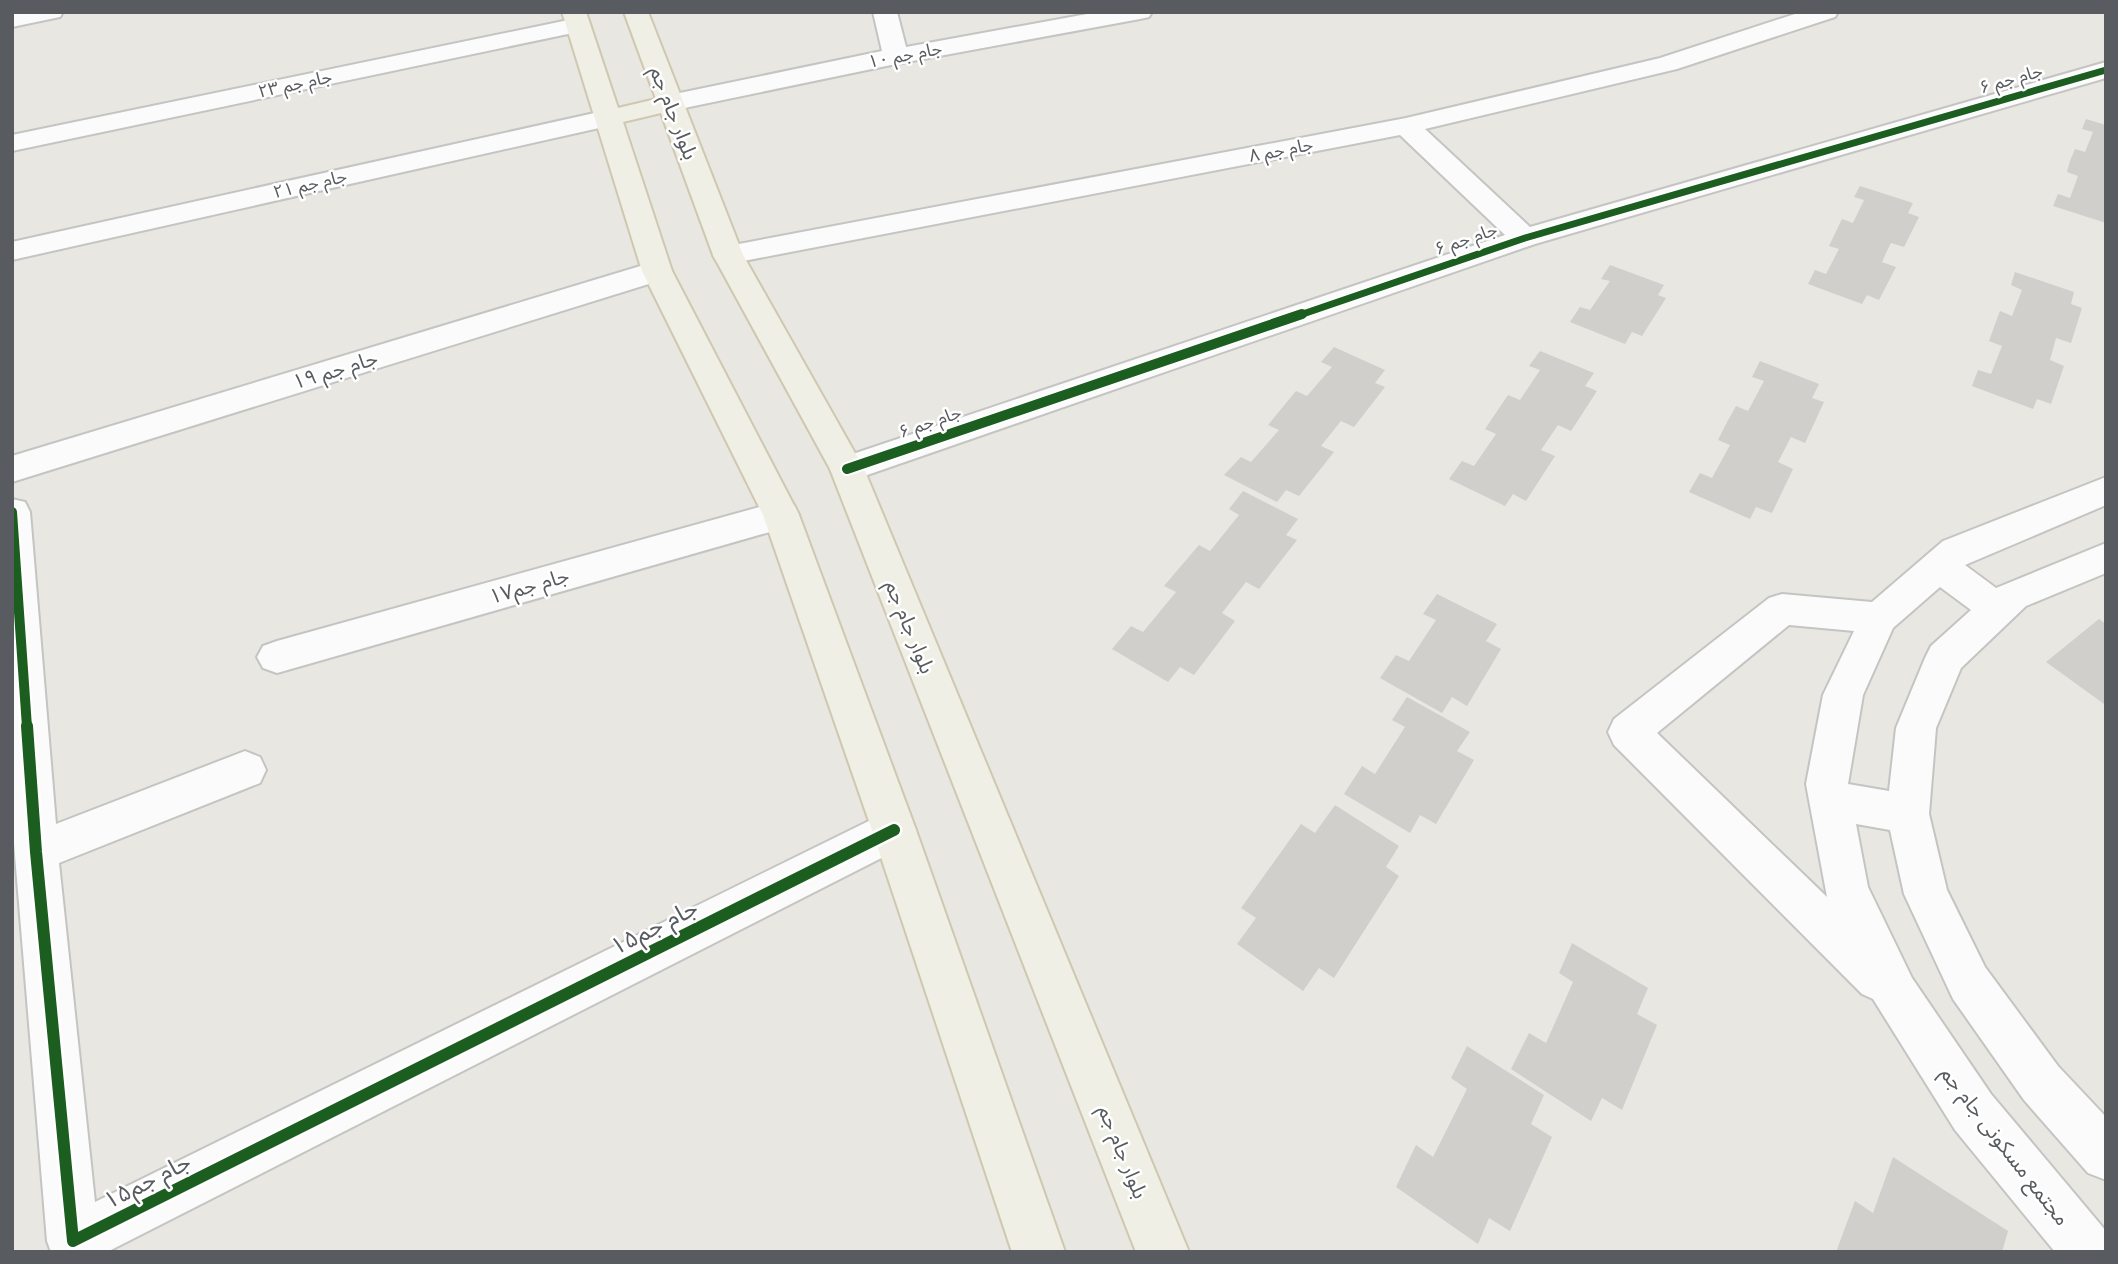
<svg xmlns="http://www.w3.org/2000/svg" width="2118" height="1264" font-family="'Nunito Sans','Noto Sans Arabic',sans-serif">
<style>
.building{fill:#d0cfcc}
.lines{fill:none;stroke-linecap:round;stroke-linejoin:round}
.minor-casing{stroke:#c4c4c3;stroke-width:4}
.major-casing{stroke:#cfc7b0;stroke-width:4}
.minor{fill:#fcfbfb;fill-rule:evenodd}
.major{fill:#f0efe5;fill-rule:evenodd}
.cycleway-far2-casing{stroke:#fff;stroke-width:10}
.cycleway-far1-casing{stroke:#fff;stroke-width:14}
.cycleway-casing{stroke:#fff;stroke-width:17}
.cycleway-far2{stroke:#1b5e20;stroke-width:7}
.cycleway-far1{stroke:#1b5e20;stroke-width:10}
.cycleway{stroke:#1b5e20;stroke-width:12}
.labels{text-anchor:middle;stroke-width:5;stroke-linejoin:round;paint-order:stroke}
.far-street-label{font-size:18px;fill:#585c60;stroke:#fff}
.street-label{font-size:21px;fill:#585c60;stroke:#fff}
.near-street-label{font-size:24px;fill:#585c60;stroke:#fff}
</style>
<rect width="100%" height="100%" fill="#e8e7e2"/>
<g class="building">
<path d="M2086 119 2106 125V223L2053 206 2058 194 2070 198 2078 176 2067 172 2070 161 2075 149 2085 152 2093 132 2082 129Z"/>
<path d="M1860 186 1913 203 1908 213 1919 217 1904 247 1891 243 1887 251 1882 262 1896 267 1879 300 1867 295 1862 304 1808 284 1815 270 1826 274 1839 249 1829 246 1842 219 1853 223 1864 200 1854 197Z"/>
<path d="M1610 265 1664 285 1658 295 1666 298 1642 336 1632 332 1625 344 1570 322 1580 307 1590 310 1610 281 1601 279Z"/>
<path d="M2015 272 2074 292 2071 304 2082 308 2071 343 2056 338 2050 360 2064 366 2051 404 2037 399 2033 409 1972 386 1978 370 1991 374 2002 346 1989 341 1994 327 2000 311 2012 316 2022 290 2011 285Z"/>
<path d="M1334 347 1385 370 1375 383 1385 387 1354 427 1341 421 1321 446 1334 452 1299 496 1286 490 1277 502 1224 475 1241 457 1251 462 1279 430 1268 425 1296 391 1307 396 1332 367 1321 362Z"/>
<path d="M1540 351 1594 373 1585 386 1597 391 1571 431 1558 425 1541 450 1555 456 1526 501 1513 494 1505 506 1449 479 1462 461 1474 466 1496 434 1485 429 1508 395 1520 400 1540 370 1529 366Z"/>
<path d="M1760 361 1819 384 1812 398 1824 402 1805 443 1791 437 1778 462 1793 469 1772 513 1756 507 1750 519 1689 492 1700 473 1712 478 1730 445 1718 440 1726 424 1736 406 1748 411 1764 381 1752 377Z"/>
<path d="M1243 491 1298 519 1286 535 1297 540 1259 589 1246 582 1222 613 1235 621 1194 675 1180 667 1168 682 1112 649 1131 626 1143 632 1176 592 1164 586 1181 566 1199 545 1210 551 1239 515 1229 509Z"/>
<path d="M1437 594 1497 624 1486 641 1501 649 1467 706 1452 697 1442 713 1380 678 1396 655 1409 661 1436 620 1423 614Z"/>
<path d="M2099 619 2106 624V702L2104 704 2046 662Z"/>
<path d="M1407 697 1470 732 1457 751 1474 760 1436 824 1420 815 1410 833 1344 794 1362 766 1375 774 1405 727 1392 720Z"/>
<path d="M1335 805 1399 846 1386 867 1399 876 1334 978 1319 968 1303 991 1237 944 1256 918 1241 908 1301 824 1315 833Z"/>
<path d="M1572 943 1648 988 1637 1014 1657 1025 1622 1110 1602 1098 1591 1121 1511 1069 1529 1033 1546 1043 1573 982 1559 973Z"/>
<path d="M1467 1046 1544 1095 1531 1124 1552 1137 1510 1231 1489 1218 1478 1244 1396 1187 1416 1145 1433 1157 1467 1089 1451 1078Z"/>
<path d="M1893 1157 2008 1231 2002 1252H1836L1855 1201 1873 1213Z"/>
</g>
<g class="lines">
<g class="minor-casing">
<g id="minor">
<path d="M63 12 60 17 12 27V13Z"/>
<path d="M873 12H897L906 47 1098 12H1152L1149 17 1140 19 896 64 670 111 661 109 657 103 661 97 670 95 882 51Z"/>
<path d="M1801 12H1838L1835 17 1677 69 1425 129 1530 227 2106 62V78L1535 244 847 482 835 478 830 469 835 460 1505 235 1400 135 728 264 717 262 713 255 717 248 728 246 1406 118 1660 58Z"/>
<path d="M578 18 587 20 590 25 587 30 12 151V135Z"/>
<path d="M608 110 617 112 621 118 617 124 12 260V242Z"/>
<path d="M657 261 668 264 672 271 668 278 12 482V456Z"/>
<path d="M2106 477V505L1965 565 1996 588 2106 543V573L2026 606 1961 668 1936 728 1929 814 1947 890 1985 967 2058 1066 2106 1117V1180L2088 1173 2024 1100 1953 999 1904 894 1890 830 1856 824 1868 887 1912 978 1991 1094 2106 1231V1252H2055L1955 1130 1873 999 1862 994 1614 745 1608 732 1614 719 1769 598 1782 594 1872 602 1943 541ZM1940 587 1971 610 1931 646 1925 658 1896 728 1889 791 1848 784 1863 695 1893 628ZM1789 625 1854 631 1823 695 1806 784 1827 897 1657 733Z"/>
<path d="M12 499 25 502 30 512 56 824 245 751 260 757 266 770 260 783 59 863 95 1202 879 816 894 810 909 816 916 830 909 844 107 1252H51L47 1241 12 819Z"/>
<path d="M781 501 794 505 799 515 794 525 277 673 263 668 257 657 263 646 277 641Z"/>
</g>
</g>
<g class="major-casing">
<path id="major" d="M562 12H586L618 108 656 99 624 12H648L743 255 864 469 1189 1252H1136L830 469 713 255 661 113 623 122 672 271 799 515 916 830 1065 1252H1012L872 830 763 515 642 271Z"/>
</g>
<use href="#minor" class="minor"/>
<use href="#major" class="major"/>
<g class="cycleway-far2-casing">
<path id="cycleway-far2" d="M1297 316 1525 238 2106 70"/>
</g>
<g class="cycleway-far1-casing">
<g id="cycleway-far1">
<path d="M847 469 1302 314"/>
<path d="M12 512 27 727"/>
</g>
</g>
<g class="cycleway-casing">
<path id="cycleway" d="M27 726 36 852 73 1241 894 830"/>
</g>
<use href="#cycleway-far2" class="cycleway-far2"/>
<use href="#cycleway-far1" class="cycleway-far1"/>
<use href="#cycleway" class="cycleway"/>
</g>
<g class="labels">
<g class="far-street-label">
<text transform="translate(905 55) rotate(-11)" y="6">جام جم ۱۰</text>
<text transform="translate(2011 79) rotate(-16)" y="6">جام جم ۶</text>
<text transform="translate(295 84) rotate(-12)" y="6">جام جم ۲۳</text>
<text transform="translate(1281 150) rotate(-11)" y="6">جام جم ۸</text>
<text transform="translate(310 184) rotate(-13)" y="6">جام جم ۲۱</text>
<text transform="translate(1466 239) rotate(-19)" y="6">جام جم ۶</text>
<text transform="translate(930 422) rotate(-19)" y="6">جام جم ۶</text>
</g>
<g class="street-label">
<text transform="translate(674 113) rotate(69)" y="7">بلوار جام جم</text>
<text transform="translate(335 370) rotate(-17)" y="7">جام جم ۱۹</text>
<text transform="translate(529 586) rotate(-16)" y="7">جام جم۱۷</text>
<text transform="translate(910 627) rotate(68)" y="7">بلوار جام جم</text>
<text transform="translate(2005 1146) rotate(52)" y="7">مجتمع مسکونی جام جم</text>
<text transform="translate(1123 1152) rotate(68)" y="7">بلوار جام جم</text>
</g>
<g class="near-street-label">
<text transform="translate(654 927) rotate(-27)" y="8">جام جم۱۵</text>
<text transform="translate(147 1181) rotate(-27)" y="8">جام جم۱۵</text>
</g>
</g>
<rect width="2118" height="1264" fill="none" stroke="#585c60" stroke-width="28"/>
</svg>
